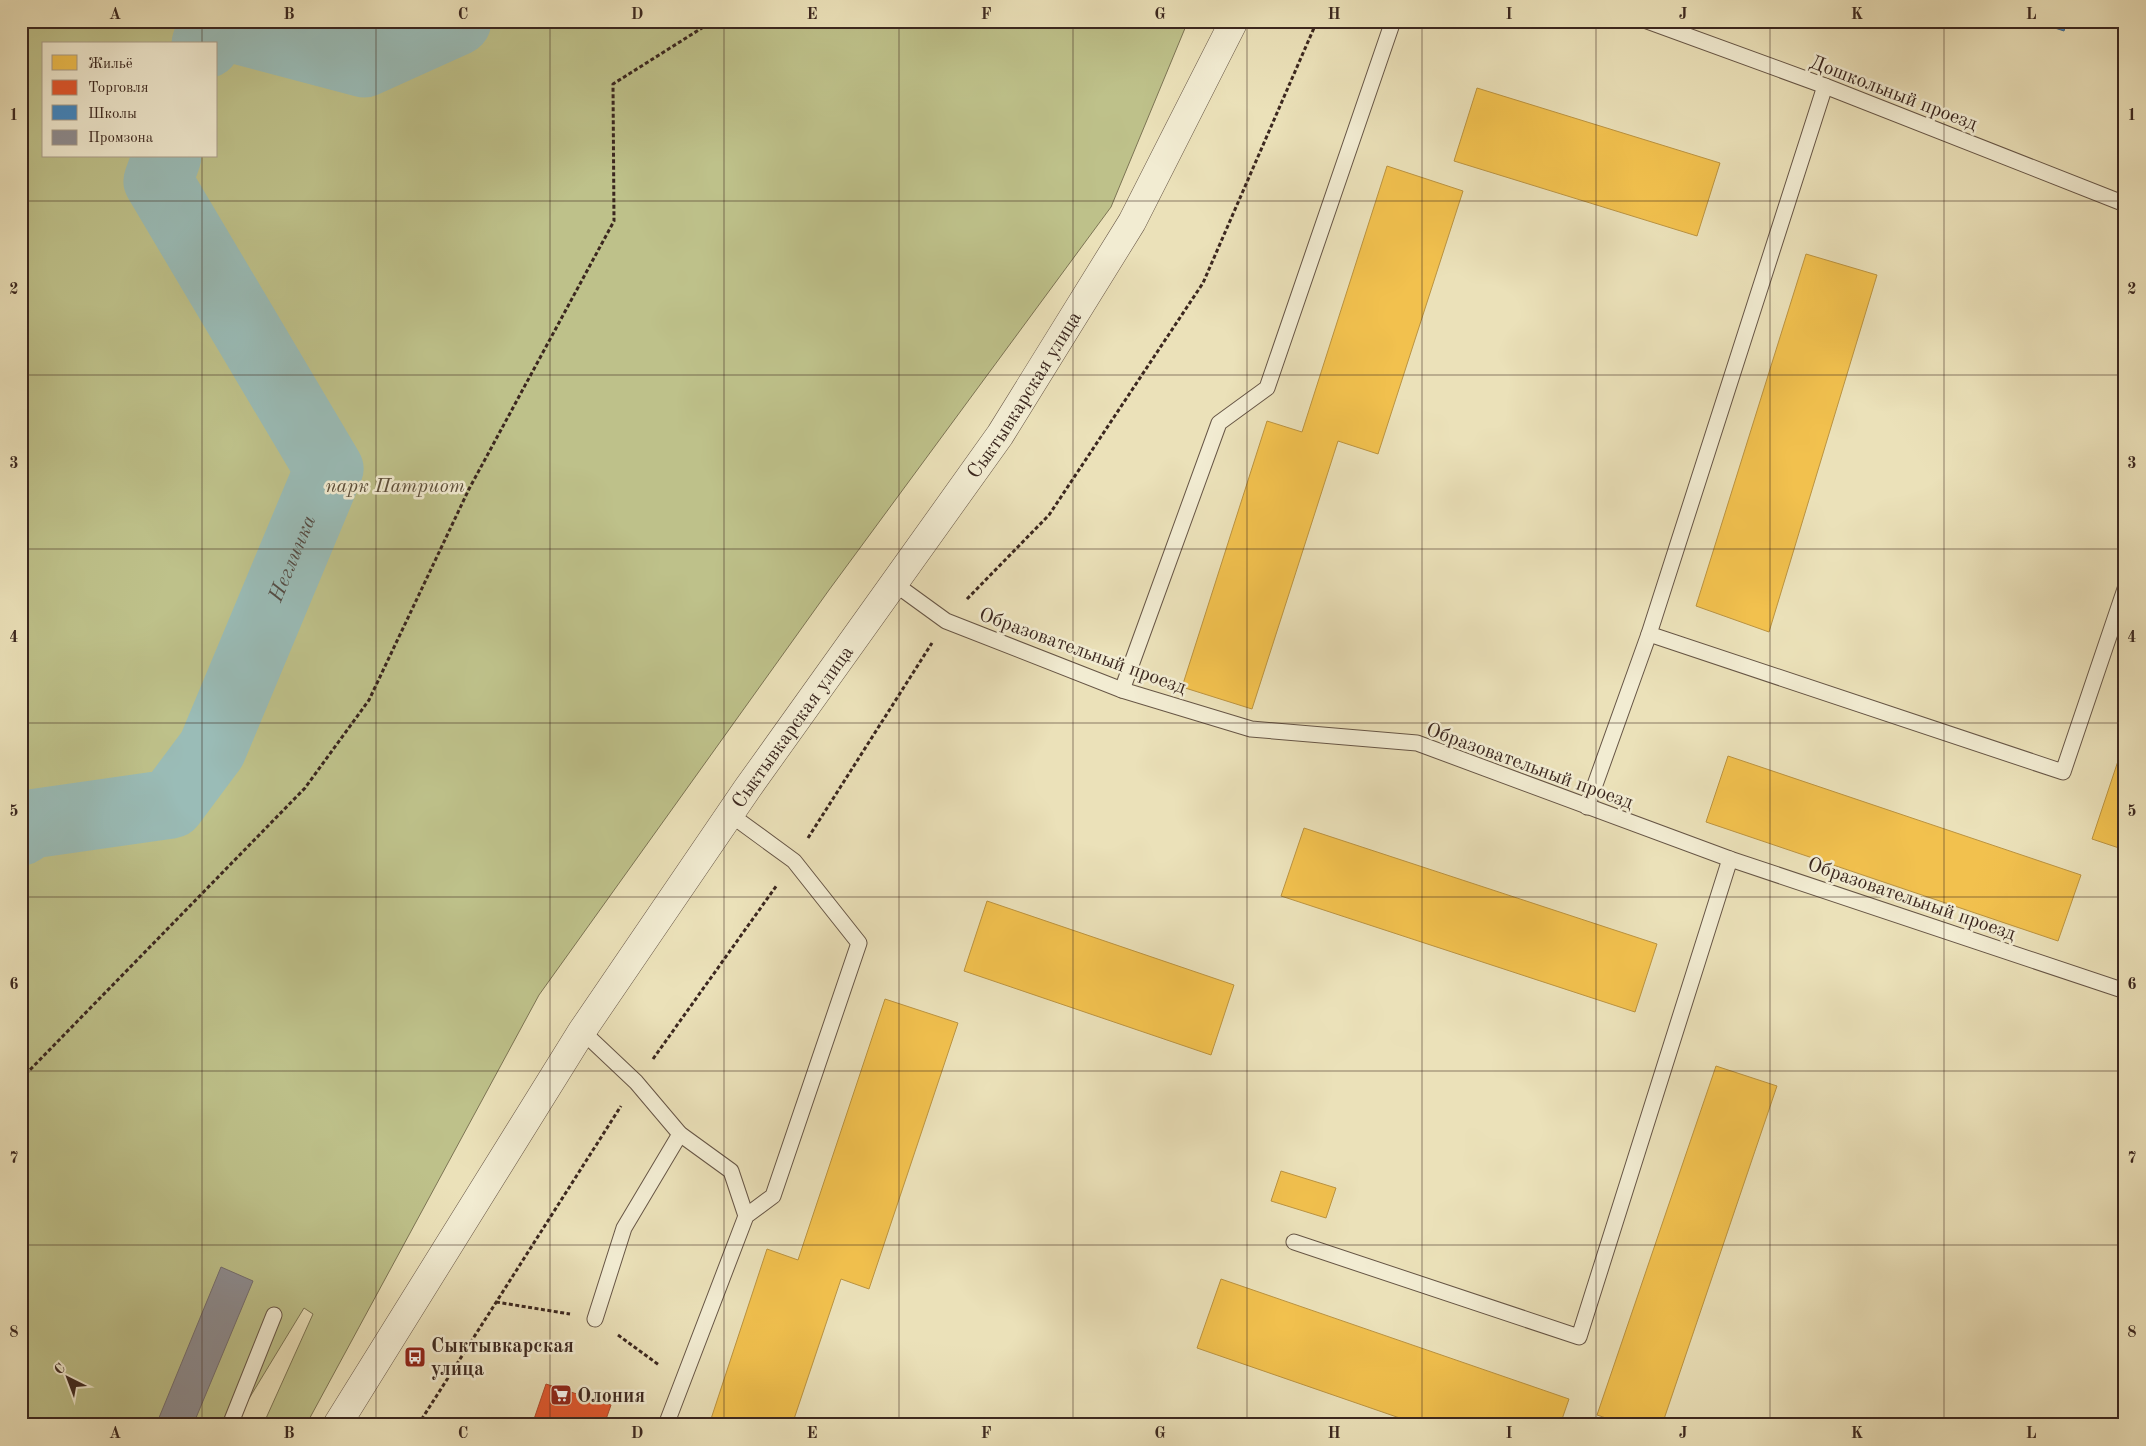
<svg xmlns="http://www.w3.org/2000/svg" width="2146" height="1446" font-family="'Old Standard TT',serif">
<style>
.green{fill:#bec18a;stroke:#7c7454;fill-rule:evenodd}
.homes{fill:#f2c14e;stroke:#bb9340}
.shops{fill:#e4572e;stroke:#b1492a}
.schools{fill:#3f88c5;stroke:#3e6b93}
.industry{fill:#8d8d92;stroke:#746e70}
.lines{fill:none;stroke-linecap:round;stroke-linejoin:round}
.river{stroke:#9abcb7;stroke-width:69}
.service-casing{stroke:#675646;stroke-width:17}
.tertiary-casing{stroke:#675646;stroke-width:29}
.path{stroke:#3b271f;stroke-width:3;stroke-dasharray:4 2.5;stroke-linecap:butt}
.service{stroke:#f2ecd2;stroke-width:15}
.tertiary{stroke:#f2ecd2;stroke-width:28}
.grid{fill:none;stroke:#3b271f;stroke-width:1;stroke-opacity:0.55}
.labels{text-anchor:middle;stroke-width:5;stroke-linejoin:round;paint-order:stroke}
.street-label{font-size:20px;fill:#3b271f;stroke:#f2ecd2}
.park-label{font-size:20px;font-style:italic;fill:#5c4e3a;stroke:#f2ecd2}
.poi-label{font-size:20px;font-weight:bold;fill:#3b271f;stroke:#f2ecd2;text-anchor:start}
.water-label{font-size:21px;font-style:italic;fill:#534c45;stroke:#f2ecd2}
.neatline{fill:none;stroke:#3b271f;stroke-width:2}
.grid-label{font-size:16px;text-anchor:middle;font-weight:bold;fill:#3b271f}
</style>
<rect width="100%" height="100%" fill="#ebe1b9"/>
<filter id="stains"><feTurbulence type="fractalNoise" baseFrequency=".004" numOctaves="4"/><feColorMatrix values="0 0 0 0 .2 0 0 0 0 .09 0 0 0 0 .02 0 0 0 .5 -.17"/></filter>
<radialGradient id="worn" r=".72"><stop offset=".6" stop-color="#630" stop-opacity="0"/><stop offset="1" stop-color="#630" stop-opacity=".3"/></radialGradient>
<path class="green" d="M21 21H1188L1111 207 829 590 539 995 306 1425H263L313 1314 304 1308 233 1425H21ZM44 44H216V156H44Z"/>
<g class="homes">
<path d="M1477 88 1720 163 1697 236 1454 161Z"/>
<path d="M1387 166 1463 191 1378 454 1338 441 1252 709 1182 687 1267 421 1302 432Z"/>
<path d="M1806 254 1877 275 1769 632 1696 606Z"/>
<path d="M2125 300V316L2120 315Z"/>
<path d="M2125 740V850L2092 839Z"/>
<path d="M1728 756 2081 875 2058 941 1706 822Z"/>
<path d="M1304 828 1657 944 1635 1012 1281 896Z"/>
<path d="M987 901 1234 985 1211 1055 964 971Z"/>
<path d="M885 999 958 1023 869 1289 841 1279 792 1425H709L767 1249 798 1260Z"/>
<path d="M1716 1066 1777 1086 1662 1425H1627L1597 1415Z"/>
<path d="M1281 1171 1336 1188 1326 1218 1271 1201Z"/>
<path d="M1221 1279 1569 1399 1560 1425H1420L1197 1348Z"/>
</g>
<path class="shops" d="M546 1384 611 1405 604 1425H532Z"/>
<path class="schools" d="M2033 21H2067L2064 31Z"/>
<path class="industry" d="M221 1267 253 1281 193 1425H156Z"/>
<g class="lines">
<g class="river">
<path d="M206 44 213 23 364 63 457 21"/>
<path id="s1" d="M21 831 31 824 171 804 212 749 329 469 158 181 167 156"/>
</g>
<g class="service-casing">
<g id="service">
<path d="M1647 21 1825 86 2125 204"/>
<path d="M1825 86 1649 634 2063 772 2125 589"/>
<path d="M895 584 946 621 1122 690 1251 729 1417 743 1730 859 2125 991"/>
<path d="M1122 690 1219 423 1267 388 1393 21"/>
<path d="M1587 807 1649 634"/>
<path d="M582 1031 636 1082 680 1134 731 1171 746 1216"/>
<path d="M1294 1242 1579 1337 1730 859"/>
<path d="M595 1319 624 1228 680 1134"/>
<path d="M230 1425 274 1315"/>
<path d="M666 1425 746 1216 773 1196 859 943 794 861 731 815"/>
</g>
</g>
<g class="tertiary-casing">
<g id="tertiary">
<path id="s2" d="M337 1425 582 1031 747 789 1000 435 1132 222 1234 21"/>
</g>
</g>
<g class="path">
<path d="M967 599 1049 515 1203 283 1317 21"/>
<path d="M808 838 932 643"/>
<path d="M653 1059 777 885"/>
<path d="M21 1079 305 788 369 700 469 489 614 221 613 84 713 21"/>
<path d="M496 1302 570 1314"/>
<path d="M618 1335 659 1365"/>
<path d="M418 1425 621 1106"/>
</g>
<use href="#service" class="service"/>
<use href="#tertiary" class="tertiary"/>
</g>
<path class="grid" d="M202 21V44M376 21V1425M550 21V1425M724 21V1425M899 21V1425M1073 21V1425M1247 21V1425M1422 21V1425M1596 21V1425M1770 21V1425M1944 21V1425M202 156V1425M21 201H2125M21 375H2125M21 549H2125M21 723H2125M21 897H2125M21 1071H2125M21 1245H2125"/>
<defs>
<g id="bus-square" transform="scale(1.125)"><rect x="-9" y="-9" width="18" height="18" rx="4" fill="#8f2418" stroke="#f2ecd2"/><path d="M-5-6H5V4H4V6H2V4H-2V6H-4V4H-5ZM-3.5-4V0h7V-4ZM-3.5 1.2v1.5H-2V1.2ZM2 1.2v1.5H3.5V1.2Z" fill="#fff"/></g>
<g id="supermarket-square" transform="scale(1.125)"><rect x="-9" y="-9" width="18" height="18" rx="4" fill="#8f2418" stroke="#f2ecd2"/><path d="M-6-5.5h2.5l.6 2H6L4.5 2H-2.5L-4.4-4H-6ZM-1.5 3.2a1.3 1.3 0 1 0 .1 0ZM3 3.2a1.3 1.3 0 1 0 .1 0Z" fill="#fff"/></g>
</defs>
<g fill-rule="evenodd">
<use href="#bus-square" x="415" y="1357"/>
<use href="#supermarket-square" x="561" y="1395"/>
</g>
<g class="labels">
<g class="street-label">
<text transform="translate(1894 92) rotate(21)" y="7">Дошкольный проезд</text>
<text dy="7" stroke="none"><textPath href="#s2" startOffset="1239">Сыктывкарская улица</textPath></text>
<text transform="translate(1083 650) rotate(20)" y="7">Образовательный проезд</text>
<text dy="7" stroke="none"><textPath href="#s2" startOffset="834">Сыктывкарская улица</textPath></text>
<text transform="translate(1530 765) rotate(20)" y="7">Образовательный проезд</text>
<text transform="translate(1912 898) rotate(19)" y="7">Образовательный проезд</text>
</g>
<g class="park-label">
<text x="395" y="492">парк Патриот</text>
</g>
<g class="poi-label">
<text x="431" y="1352">Сыктывкарская<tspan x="431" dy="23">улица</tspan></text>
<text x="577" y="1402">Олония</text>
</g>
<g class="water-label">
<text dy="7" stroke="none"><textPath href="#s1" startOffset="429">Неглинка</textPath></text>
</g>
</g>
<rect width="2146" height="1446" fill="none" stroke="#ebe1b9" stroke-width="55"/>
<rect x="42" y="42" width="175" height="115" fill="#f2ecd2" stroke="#a99d8a"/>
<rect x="52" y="55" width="25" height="15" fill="#f2c14e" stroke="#a99d8a"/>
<text x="88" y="68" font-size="15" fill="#3b271f">Жильё</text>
<rect x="52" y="80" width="25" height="15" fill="#e4572e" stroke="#a99d8a"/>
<text x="88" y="92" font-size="15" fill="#3b271f">Торговля</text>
<rect x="52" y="105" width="25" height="15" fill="#3f88c5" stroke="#a99d8a"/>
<text x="88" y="118" font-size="15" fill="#3b271f">Школы</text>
<rect x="52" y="130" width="25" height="15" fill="#8d8d92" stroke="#a99d8a"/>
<text x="88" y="142" font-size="15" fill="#3b271f">Промзона</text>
<g transform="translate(68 1378) rotate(318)" stroke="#f2ecd2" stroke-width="4" paint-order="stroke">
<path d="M0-4L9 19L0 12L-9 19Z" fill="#3b271f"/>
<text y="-8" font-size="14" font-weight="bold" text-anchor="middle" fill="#3b271f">С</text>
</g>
<rect x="28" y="28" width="2090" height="1390" class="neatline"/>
<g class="grid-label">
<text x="115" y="19">A</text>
<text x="289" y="19">B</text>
<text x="463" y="19">C</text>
<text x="637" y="19">D</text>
<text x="812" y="19">E</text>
<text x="986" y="19">F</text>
<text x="1160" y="19">G</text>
<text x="1334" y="19">H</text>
<text x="1509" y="19">I</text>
<text x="1683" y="19">J</text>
<text x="1857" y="19">K</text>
<text x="2031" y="19">L</text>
<text x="14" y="120">1</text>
<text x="2132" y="120">1</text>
<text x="14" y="294">2</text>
<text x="2132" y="294">2</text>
<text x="14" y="468">3</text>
<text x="2132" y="468">3</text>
<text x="14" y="642">4</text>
<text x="2132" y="642">4</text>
<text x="14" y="816">5</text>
<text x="2132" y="816">5</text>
<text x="14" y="989">6</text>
<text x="2132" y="989">6</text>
<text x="14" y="1163">7</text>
<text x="2132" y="1163">7</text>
<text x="14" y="1337">8</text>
<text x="2132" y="1337">8</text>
<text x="115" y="1438">A</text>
<text x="289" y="1438">B</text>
<text x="463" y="1438">C</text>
<text x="637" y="1438">D</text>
<text x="812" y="1438">E</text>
<text x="986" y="1438">F</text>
<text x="1160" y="1438">G</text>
<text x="1334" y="1438">H</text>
<text x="1509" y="1438">I</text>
<text x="1683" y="1438">J</text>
<text x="1857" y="1438">K</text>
<text x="2031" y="1438">L</text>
</g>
<rect width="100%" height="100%" filter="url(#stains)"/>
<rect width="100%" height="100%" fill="url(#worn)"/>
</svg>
